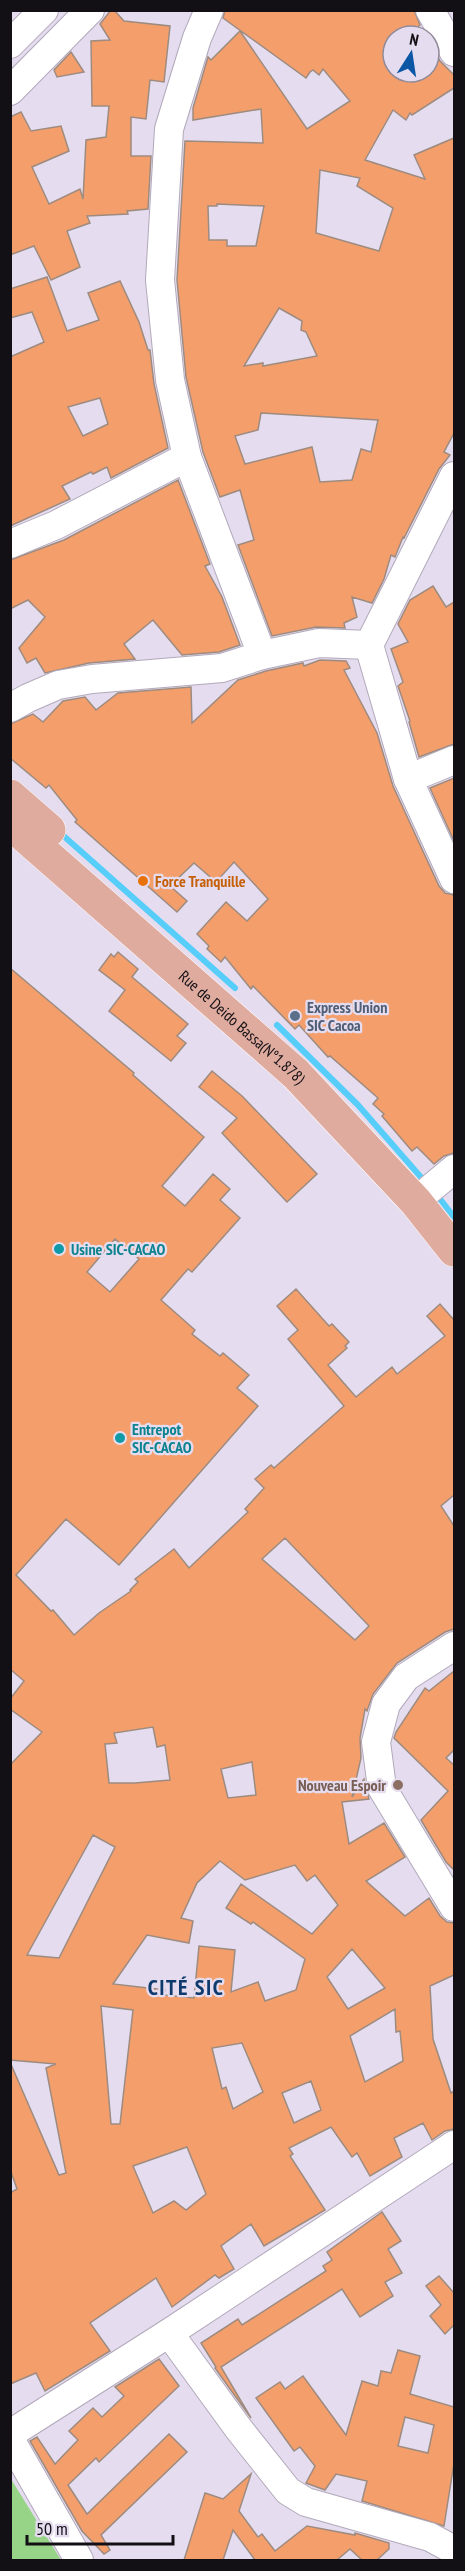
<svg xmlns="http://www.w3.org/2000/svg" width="465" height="2571" font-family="'PT Sans Narrow',sans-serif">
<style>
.green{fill:#97d488}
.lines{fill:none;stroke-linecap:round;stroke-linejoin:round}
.stream{stroke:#56cef9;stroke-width:6}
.building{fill:#f49f6b;stroke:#9e8b80;stroke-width:1.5;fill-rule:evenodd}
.minor-casing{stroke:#b2a9bb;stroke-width:30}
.major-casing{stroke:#fff;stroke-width:34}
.minor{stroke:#fff;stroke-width:28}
.major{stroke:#dfab9e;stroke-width:33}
.food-dot{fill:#e8710a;stroke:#e5dcef;stroke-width:2}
.service-dot{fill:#5c6f8a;stroke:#e5dcef;stroke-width:2}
.culture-dot{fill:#0f9aa8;stroke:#e5dcef;stroke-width:2}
.education-dot{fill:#8d6e63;stroke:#e5dcef;stroke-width:2}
.labels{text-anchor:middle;stroke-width:4.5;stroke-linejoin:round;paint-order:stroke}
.food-label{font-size:16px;font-weight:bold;fill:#c56008;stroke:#e5dcef;text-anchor:start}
.service-label{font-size:16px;font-weight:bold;fill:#4e5e75;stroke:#e5dcef;text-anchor:start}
.street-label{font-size:16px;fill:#120f15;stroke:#e5dcef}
.culture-label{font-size:16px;font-weight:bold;fill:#0d838f;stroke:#e5dcef;text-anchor:start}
.education-label{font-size:16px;font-weight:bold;fill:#785e54;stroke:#e5dcef;text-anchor:end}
.district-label{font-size:22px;font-weight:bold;letter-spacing:1.5px;fill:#0e3a6d;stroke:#e5dcef}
</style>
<rect width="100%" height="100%" fill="#e5dcef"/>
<path class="green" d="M10 2479H11L61 2560H11Z"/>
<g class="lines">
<g class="stream">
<path d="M58 831 235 988"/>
<path d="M277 1025 358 1105 426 1183"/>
<path d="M440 1199 454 1217"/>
</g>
</g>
<g class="building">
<path d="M111 10H114L124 21 170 26 164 82 150 80 146 119 131 117V156H151L148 209 127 211 128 214 87 216 90 223 67 231 80 267 51 280 34 246 10 255V117L21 112 31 131 61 126 69 151 32 167 49 204 80 189 83 199 86 140 106 137 109 106H92L91 41 110 40 100 24Z"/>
<path d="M225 10H414L420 25 407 36H393V72H429V42L440 61 454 75V88L412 115 410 113 406 120 393 110 365 160 425 179 414 155 454 138V433L444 452 450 455 439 469 404 538 403 537 395 557 391 555 384 579 372 603 352 597 357 617 344 623 345 628 316 627 272 636 238 545 254 540 240 490 220 497 203 452 186 377 177 280 185 141 263 143 261 109 193 120V108L208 57 211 60 240 31 307 129 350 101 323 69 319 75 313 70 310 72 306 78 223 18ZM320 170 360 178 357 186 393 208 379 251 316 233ZM217 204 264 206 256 246H227V240H209L208 206H217ZM279 308 302 321 301 330 306 332 317 356 263 366V363L244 366ZM261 413 378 420 371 452 361 449 352 480 320 482 312 447 245 464 235 436 258 430Z"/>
<path d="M71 52 84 72 57 77 54 70Z"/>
<path d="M47 277 67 331 99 320 88 293 120 281 139 322 148 350H150L154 384 168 448 111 478 107 467 93 474 91 472 62 486 70 499 10 526V357L44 342 32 312 10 318V289ZM100 398 108 424 83 436 68 407Z"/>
<path d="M178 480 210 564 205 566 222 597 240 645 219 652 182 655 153 620 124 644 135 659 89 663 45 673 36 658 27 663 19 648 45 617 28 600 10 609V560L64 540Z"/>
<path d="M433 586 446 607 454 602V744L419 757 409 722 410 721 398 686 403 682 391 649 408 642 398 624 410 600Z"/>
<path d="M320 660 346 661 350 668 344 670 377 733 393 786 439 886 445 893 454 895V1153L444 1156 434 1164 417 1147 412 1151 382 1116 384 1114 373 1104 378 1098 330 1056 328 1057 299 1025 295 1029 253 986 251 989 225 957 221 962 207 949 209 946 197 934 226 902 247 921 268 899 234 862 216 882 194 863 170 886 187 901 177 912 75 822 77 820 49 785 46 788 10 758V724L33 714 43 722 63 701 85 697 96 710 118 693 191 687 192 723 238 680 266 671 303 663 304 666Z"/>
<path d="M454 778V841L430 788Z"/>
<path d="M118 952 138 969 132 977 188 1024 177 1036 186 1043 171 1061 109 1011 125 990 99 970 111 954 114 957Z"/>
<path d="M10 968 134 1073 133 1075 204 1137 162 1186 185 1206 213 1174 230 1189 220 1200 240 1218 192 1272 188 1269 161 1300 195 1330 192 1334 220 1356 223 1353 249 1375 237 1388 258 1406 119 1565 66 1519 16 1575 51 1611 53 1610 74 1635 99 1613 131 1591 130 1590 138 1582 135 1579 174 1549 189 1568 248 1512 245 1509 264 1488 255 1479 271 1465 274 1468 344 1406 288 1339 298 1330 277 1306 296 1289 329 1326 332 1324 349 1342 345 1346 347 1348 328 1365 356 1397 392 1367 397 1374 445 1336 427 1316 440 1304 454 1320V1495L441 1506 454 1526V1629L445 1632 397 1663 373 1694 367 1711 365 1709 360 1738 361 1758 352 1797 364 1779 369 1799 342 1802 349 1844 384 1823 405 1857 366 1881 405 1916 429 1898 440 1916 447 1922 454 1923V1975L430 1986 433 2039 451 2093 454 2091V2129L445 2131 432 2140 423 2123 394 2138 402 2157 370 2176 357 2153 352 2157 331 2127 289 2148 293 2154 290 2156 325 2210 264 2246 251 2224 221 2246 234 2269 219 2278 215 2275 172 2307 156 2278 90 2323 110 2351 45 2391 36 2373 10 2384V2193L17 2189 10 2169V2062L59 2175 66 2173 46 2068 56 2064 10 2060V1765L42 1732 10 1709V1699L24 1681 10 1669ZM115 1239 139 1259 110 1292 87 1272ZM285 1538 369 1626 355 1640 262 1559ZM153 1727 157 1747 165 1745 170 1780 135 1783H109L105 1744 117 1743 114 1733ZM252 1762 256 1795 228 1798 221 1769ZM93 1835 115 1847 59 1958 27 1955ZM220 1861 245 1880 295 1865 307 1881 315 1875 338 1905 312 1934 241 1884 226 1908 251 1924 253 1922 305 1959 296 1990 265 2001 258 1982 231 1992 235 1950 199 1946 194 1998 164 1995 165 1990 113 1984 147 1935 189 1943 193 1921 181 1918 197 1883ZM352 1949 385 1988 348 2009 327 1977ZM101 2006 133 2010 120 2124H111ZM395 2009 396 2032 400 2031 403 2061 365 2082 350 2036ZM242 2043 263 2092 233 2109 226 2087 222 2089 212 2048ZM311 2081 321 2110 294 2123 282 2093ZM187 2147 206 2194 186 2210 174 2201 153 2213 133 2166Z"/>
<path d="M212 1071 242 1096 317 1174 287 1202 222 1133 237 1118 199 1087Z"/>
<path d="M454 1671V1750L446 1758 454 1765V1870L446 1862 421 1820 448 1791 394 1738 396 1732 425 1688 429 1691Z"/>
<path d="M382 2212 401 2241 388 2249 402 2273 385 2282 393 2296 360 2317 342 2289 221 2367 251 2418 215 2368 216 2367 201 2343 238 2319 242 2325 326 2271 323 2266 332 2260 327 2252Z"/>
<path d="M439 2276 454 2293V2325L445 2334 430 2316 441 2305 426 2286Z"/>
<path d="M398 2350 420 2356 410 2394 454 2407V2463L444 2526 362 2501 367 2481 336 2474 325 2490 306 2483 315 2466 300 2447 294 2451 256 2398 280 2382 285 2389 303 2376 346 2435 362 2381 378 2386 381 2371 391 2373ZM405 2417 434 2425 428 2453 398 2446Z"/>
<path d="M159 2359 179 2386 99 2462 96 2458 68 2485 87 2514 169 2434 187 2452 101 2535 110 2550 104 2554 82 2531 30 2441 37 2437 55 2464 78 2440 69 2431 93 2408 102 2417 124 2396 115 2387Z"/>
<path d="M251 2474 239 2511 258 2537 262 2534 275 2551 307 2526 355 2535V2533L389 2543V2549L377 2560H362L350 2549 337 2560H255L233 2530 223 2560H184L205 2493 223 2499Z"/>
</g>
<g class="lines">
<g class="minor-casing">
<g id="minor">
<path d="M209 10 197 38 169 129 160 280 170 380 187 457 262 655"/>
<path d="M430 10 454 52"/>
<path d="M10 44 44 10"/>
<path d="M10 91 90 10"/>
<path d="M454 476 369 645 408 779 454 879"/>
<path d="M10 544 56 525 187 457"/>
<path d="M10 708 28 698 58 685 92 679 222 668 262 655 319 643 369 645"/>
<path d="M408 779 454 760"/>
<path d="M430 1189 454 1169"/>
<path d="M454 1646 406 1677 386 1704 376 1742 382 1788 454 1907"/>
<path d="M169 2333 238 2428 288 2491 306 2502 430 2537 454 2550"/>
<path d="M10 2434 169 2333 454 2145"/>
<path d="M10 2439 79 2560"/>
</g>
</g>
<g class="major-casing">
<g id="major">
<path d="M10 796 49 830"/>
<path id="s1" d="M10 823 296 1074 416 1202 454 1250"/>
</g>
</g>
<use href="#minor" class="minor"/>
<use href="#major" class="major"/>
</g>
<circle class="food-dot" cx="143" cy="881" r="6"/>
<circle class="service-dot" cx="295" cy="1016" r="6"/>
<g class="culture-dot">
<circle cx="59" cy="1249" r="6"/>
<circle cx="120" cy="1438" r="6"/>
</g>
<circle class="education-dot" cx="398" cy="1785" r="6"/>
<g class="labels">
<g class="food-label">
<text x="155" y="887">Force Tranquille</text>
</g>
<g class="service-label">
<text x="307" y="1013">Express Union<tspan x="307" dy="18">SIC Cacoa</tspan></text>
</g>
<g class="street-label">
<text dy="6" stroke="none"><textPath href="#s1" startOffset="309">Rue de Deido Bassa(N°1.878)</textPath></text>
</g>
<g class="culture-label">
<text x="71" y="1255">Usine SIC-CACAO</text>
<text x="132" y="1435">Entrepot<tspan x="132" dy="18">SIC-CACAO</tspan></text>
</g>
<g class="education-label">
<text x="386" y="1791">Nouveau Espoir</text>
</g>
<g class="district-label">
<text x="186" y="1995">CITÉ SIC</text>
</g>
</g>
<rect width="465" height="2571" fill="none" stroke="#120f15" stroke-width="24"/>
<g transform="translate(411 54) rotate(12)"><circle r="28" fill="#e5dcef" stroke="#918a98" stroke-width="1.5"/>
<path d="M0-4.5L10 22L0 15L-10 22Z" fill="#0b57a6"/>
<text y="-9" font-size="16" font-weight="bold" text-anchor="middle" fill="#120f15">N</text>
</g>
<path d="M27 2535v9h146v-9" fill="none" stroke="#120f15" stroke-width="3"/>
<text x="36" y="2535" font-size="18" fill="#120f15" stroke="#e5dcef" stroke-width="4.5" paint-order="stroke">50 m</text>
</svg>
